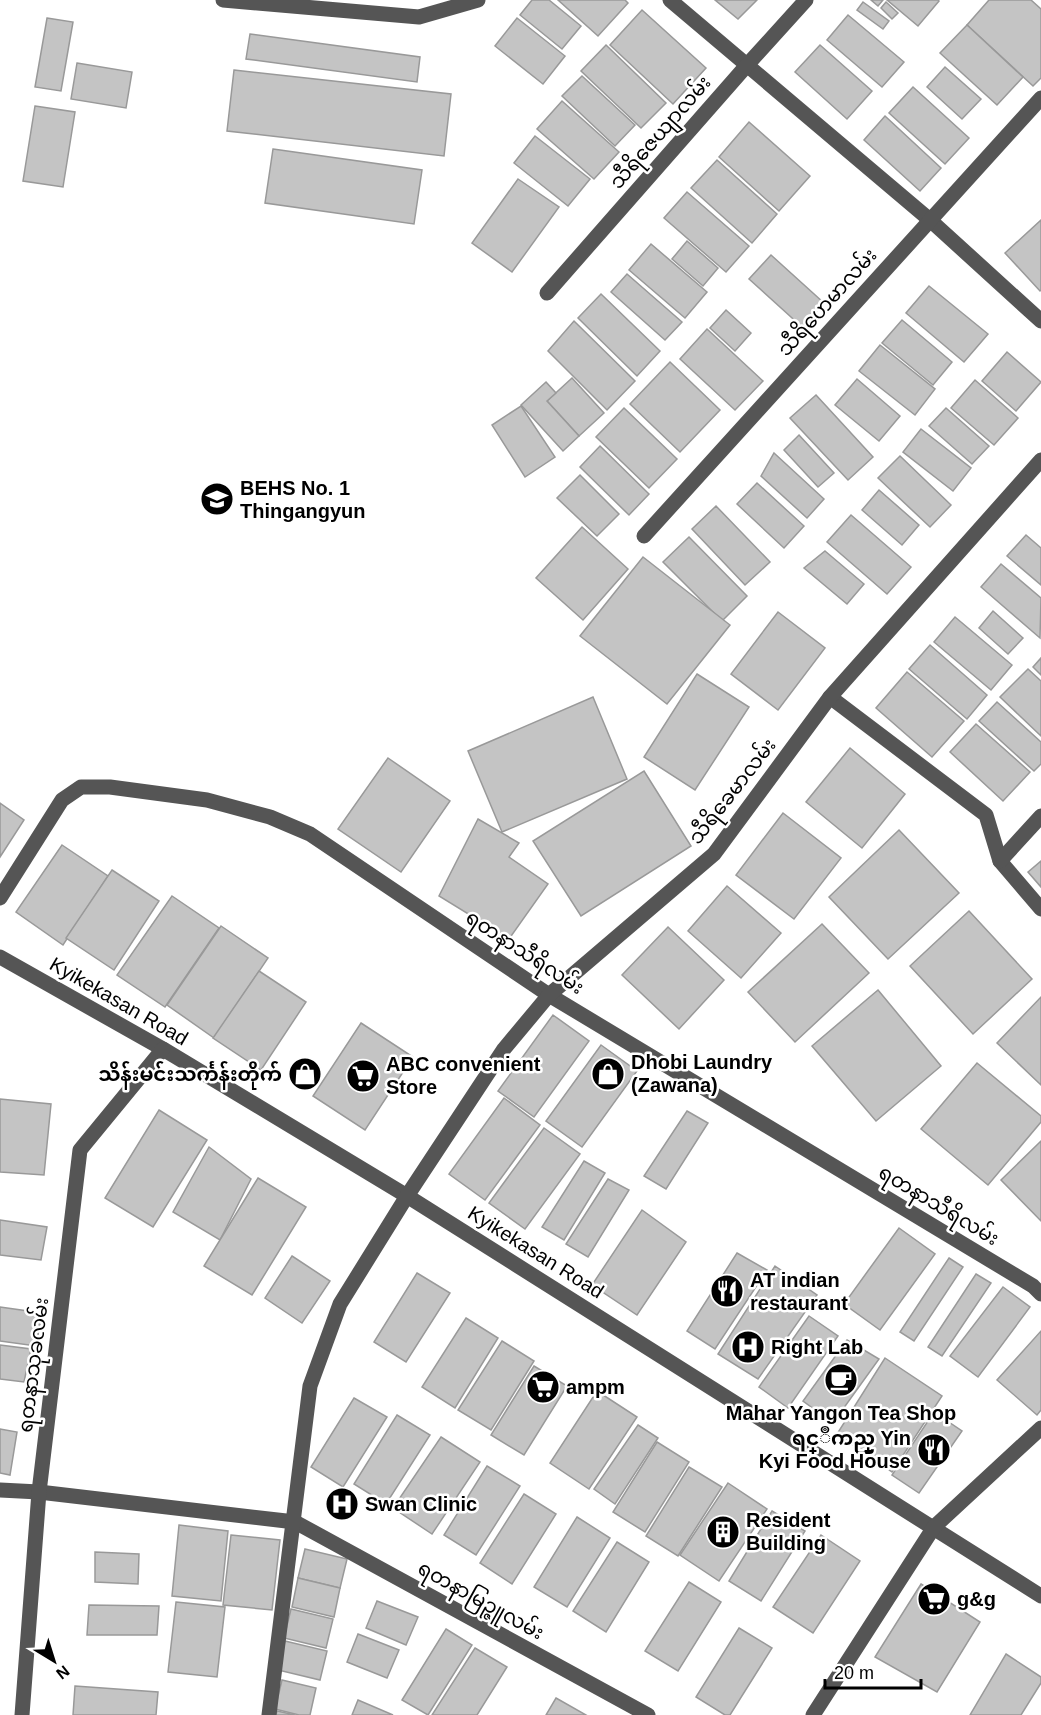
<svg xmlns="http://www.w3.org/2000/svg" width="1041" height="1715" font-family="Helvetica,'Noto Sans Myanmar',sans-serif">
<style>
.building{fill:#c4c4c4;stroke:#999;stroke-width:1.5}
.lines{fill:none;stroke-linecap:round;stroke-linejoin:round}
.minor{stroke:#555;stroke-width:15}
.labels{text-anchor:middle;stroke-width:5;stroke-linejoin:round;paint-order:stroke}
.street-label{font-size:20px;fill:#000;stroke:#fff}
.poi-label{font-size:20px;font-weight:bold;fill:#000;stroke:#fff;text-anchor:start}
</style>
<rect width="100%" height="100%" fill="#fff"/>
<g class="building">
<path d="M532 0H549L581 26 562 49 520 15Z"/>
<path d="M558 0H625L628 3 598 36Z"/>
<path d="M715 0H757L738 19Z"/>
<path d="M871 0H883L878 6Z"/>
<path d="M887 0H938L939 1 918 26Z"/>
<path d="M989 0H1031L1041 9V78L1033 86 967 25Z"/>
<path d="M863 2 889 21 883 29 857 10Z"/>
<path d="M886 2 898 13 892 19 881 8Z"/>
<path d="M642 10 706 68 673 104 610 45Z"/>
<path d="M848 15 904 62 882 87 827 40Z"/>
<path d="M47 18 73 22 61 91 35 87Z"/>
<path d="M517 18 565 56 543 84 495 46Z"/>
<path d="M967 25 1023 77 997 105 940 53Z"/>
<path d="M250 34 420 57 417 82 246 59Z"/>
<path d="M606 45 666 103 641 128 581 71Z"/>
<path d="M820 45 872 91 847 119 795 72Z"/>
<path d="M77 63 132 72 126 108 71 99Z"/>
<path d="M945 67 981 99 962 119 927 87Z"/>
<path d="M234 70 451 94 444 156 227 131Z"/>
<path d="M582 76 635 125 615 146 562 96Z"/>
<path d="M913 87 969 138 945 164 889 113Z"/>
<path d="M562 101 619 152 594 179 537 129Z"/>
<path d="M35 106 75 112 63 187 23 181Z"/>
<path d="M885 116 941 168 920 191 864 140Z"/>
<path d="M749 122 810 176 779 211 719 157Z"/>
<path d="M535 136 590 179 568 206 514 163Z"/>
<path d="M273 149 422 170 414 224 265 203Z"/>
<path d="M717 160 777 214 752 243 691 188Z"/>
<path d="M518 179 559 207 512 272 472 243Z"/>
<path d="M687 192 749 246 726 272 664 218Z"/>
<path d="M1041 220V290L1040 291 1005 253Z"/>
<path d="M687 241 718 268 703 286 672 259Z"/>
<path d="M651 244 707 292 685 318 629 270Z"/>
<path d="M771 255 824 303 802 327 749 279Z"/>
<path d="M627 274 682 322 665 340 611 292Z"/>
<path d="M929 286 988 334 964 362 906 313Z"/>
<path d="M601 294 660 351 637 376 578 318Z"/>
<path d="M726 310 751 333 735 351 710 328Z"/>
<path d="M902 320 952 362 933 385 882 343Z"/>
<path d="M574 321 635 381 607 410 548 351Z"/>
<path d="M707 329 763 381 735 410 680 359Z"/>
<path d="M880 345 935 389 915 415 859 371Z"/>
<path d="M1007 352 1041 382 1016 411 982 381Z"/>
<path d="M670 362 720 410 680 452 630 404Z"/>
<path d="M572 378 604 413 579 436 547 401Z"/>
<path d="M857 379 900 416 879 441 835 405Z"/>
<path d="M975 380 1018 418 994 445 951 408Z"/>
<path d="M546 382 556 393 547 401 579 436 563 451 521 405Z"/>
<path d="M816 395 873 457 848 480 790 418Z"/>
<path d="M521 406 555 457 525 477 492 425Z"/>
<path d="M624 408 677 459 649 488 596 437Z"/>
<path d="M946 408 989 446 972 464 929 426Z"/>
<path d="M921 429 971 468 953 491 903 452Z"/>
<path d="M799 435 834 473 818 487 784 450Z"/>
<path d="M600 446 649 494 629 515 580 467Z"/>
<path d="M774 453 824 499 807 518 761 476Z"/>
<path d="M900 456 951 505 930 527 878 478Z"/>
<path d="M580 475 619 514 597 536 557 498Z"/>
<path d="M757 483 804 526 784 548 737 504Z"/>
<path d="M879 490 919 525 902 545 862 510Z"/>
<path d="M716 506 770 562 745 585 692 529Z"/>
<path d="M851 515 911 567 887 594 827 542Z"/>
<path d="M582 527 628 569 583 620 536 578Z"/>
<path d="M1026 535 1041 548V585L1007 556Z"/>
<path d="M689 537 747 596 722 621 663 562Z"/>
<path d="M825 551 864 584 847 604 804 568Z"/>
<path d="M643 557 730 625 667 704 580 636Z"/>
<path d="M1001 564 1041 598 1040 638 981 587Z"/>
<path d="M993 611 1023 638 1008 654 979 628Z"/>
<path d="M778 612 825 648 778 710 731 674Z"/>
<path d="M955 617 1012 665 991 690 934 642Z"/>
<path d="M930 645 987 695 967 719 909 669Z"/>
<path d="M1041 658V675L1033 667Z"/>
<path d="M1028 669 1041 681V736L1000 697Z"/>
<path d="M907 672 964 721 932 757 876 708Z"/>
<path d="M697 674 749 707 695 790 644 757Z"/>
<path d="M593 697 627 779 502 832 468 751Z"/>
<path d="M997 702 1041 742V764L1034 771 979 721Z"/>
<path d="M976 724 1030 772 1003 801 950 752Z"/>
<path d="M850 748 905 794 862 848 806 802Z"/>
<path d="M388 758 450 801 401 872 338 829Z"/>
<path d="M644 771 691 846 581 916 533 841Z"/>
<path d="M0 803 24 820 0 857Z"/>
<path d="M783 813 841 858 794 919 736 875Z"/>
<path d="M478 819 519 843 509 857 548 884 509 939 439 896Z"/>
<path d="M899 830 959 893 888 959 829 897Z"/>
<path d="M62 845 108 876 63 945 16 912Z"/>
<path d="M1041 861V887L1028 872Z"/>
<path d="M112 870 159 901 114 970 66 938Z"/>
<path d="M727 886 781 933 741 978 688 931Z"/>
<path d="M172 896 219 928 165 1007 117 975Z"/>
<path d="M969 911 1032 979 973 1034 910 966Z"/>
<path d="M822 924 869 973 795 1042 748 992Z"/>
<path d="M221 926 268 958 214 1038 167 1005Z"/>
<path d="M668 927 724 980 679 1029 622 975Z"/>
<path d="M259 971 306 1002 261 1070 213 1038Z"/>
<path d="M878 990 941 1066 876 1121 812 1046Z"/>
<path d="M1041 997V1085L997 1043Z"/>
<path d="M553 1015 589 1041 534 1117 498 1091Z"/>
<path d="M361 1023 413 1057 365 1130 313 1096Z"/>
<path d="M601 1045 637 1071 582 1147 546 1121Z"/>
<path d="M977 1063 1041 1116V1122L988 1185 921 1129Z"/>
<path d="M504 1098 540 1125 485 1200 449 1174Z"/>
<path d="M0 1099 51 1104 44 1175 0 1172Z"/>
<path d="M159 1110 207 1140 153 1227 105 1198Z"/>
<path d="M687 1111 708 1123 666 1189 644 1176Z"/>
<path d="M544 1128 580 1154 525 1229 489 1203Z"/>
<path d="M1041 1141V1221L1001 1180Z"/>
<path d="M209 1147 251 1179 220 1240 173 1212Z"/>
<path d="M584 1161 605 1173 564 1240 542 1227Z"/>
<path d="M258 1178 306 1207 252 1295 204 1266Z"/>
<path d="M608 1179 629 1190 588 1257 566 1244Z"/>
<path d="M642 1210 686 1242 637 1315 592 1285Z"/>
<path d="M0 1220 47 1227 41 1260 0 1255Z"/>
<path d="M899 1228 935 1254 880 1330 844 1304Z"/>
<path d="M737 1253 767 1270 715 1349 687 1331Z"/>
<path d="M292 1256 330 1281 302 1323 265 1298Z"/>
<path d="M949 1258 963 1267 914 1341 900 1332Z"/>
<path d="M775 1266 817 1295 758 1379 718 1354Z"/>
<path d="M417 1273 450 1293 406 1362 374 1342Z"/>
<path d="M976 1274 991 1283 942 1356 928 1347Z"/>
<path d="M1003 1287 1030 1307 978 1377 950 1356Z"/>
<path d="M0 1307 42 1313 36 1346 0 1341Z"/>
<path d="M809 1316 838 1336 788 1408 759 1387Z"/>
<path d="M466 1318 498 1338 455 1408 422 1387Z"/>
<path d="M1041 1331V1410L1037 1415 997 1380Z"/>
<path d="M847 1340 879 1359 833 1423 803 1401Z"/>
<path d="M502 1341 534 1361 491 1430 458 1410Z"/>
<path d="M0 1345 31 1349 24 1382 0 1379Z"/>
<path d="M885 1358 942 1396 892 1472 837 1434Z"/>
<path d="M534 1366 567 1386 524 1455 491 1435Z"/>
<path d="M597 1391 637 1417 589 1489 550 1463Z"/>
<path d="M354 1398 387 1417 343 1487 311 1467Z"/>
<path d="M934 1412 962 1431 919 1493 892 1475Z"/>
<path d="M397 1415 430 1435 386 1504 354 1484Z"/>
<path d="M638 1425 658 1438 615 1504 594 1489Z"/>
<path d="M0 1429 17 1432 10 1475 0 1473Z"/>
<path d="M441 1437 480 1462 432 1534 393 1508Z"/>
<path d="M657 1442 689 1462 645 1532 613 1512Z"/>
<path d="M487 1466 520 1486 476 1555 444 1535Z"/>
<path d="M689 1467 722 1487 678 1556 646 1536Z"/>
<path d="M728 1483 767 1509 719 1581 680 1555Z"/>
<path d="M524 1494 556 1514 512 1584 480 1563Z"/>
<path d="M772 1511 805 1531 761 1601 729 1581Z"/>
<path d="M577 1517 610 1538 567 1607 534 1587Z"/>
<path d="M179 1525 228 1531 221 1601 172 1596Z"/>
<path d="M231 1535 280 1540 272 1610 223 1605Z"/>
<path d="M821 1535 860 1561 813 1633 773 1607Z"/>
<path d="M617 1542 649 1562 606 1632 573 1611Z"/>
<path d="M305 1549 347 1559 340 1588 298 1578Z"/>
<path d="M95 1552 139 1554 138 1584 95 1582Z"/>
<path d="M298 1578 340 1588 334 1617 292 1607Z"/>
<path d="M689 1582 721 1602 678 1671 645 1651Z"/>
<path d="M921 1584 980 1622 937 1692 875 1657Z"/>
<path d="M377 1601 418 1617 406 1645 366 1628Z"/>
<path d="M176 1602 225 1607 217 1677 168 1672Z"/>
<path d="M89 1605 159 1606 157 1635H87Z"/>
<path d="M291 1609 333 1619 326 1648 284 1638Z"/>
<path d="M739 1628 772 1648 730 1715H725L696 1697Z"/>
<path d="M446 1629 472 1645 428 1715 402 1700Z"/>
<path d="M358 1634 399 1650 387 1678 347 1662Z"/>
<path d="M285 1641 327 1651 320 1680 278 1670Z"/>
<path d="M475 1648 507 1667 477 1715H432Z"/>
<path d="M1006 1654 1041 1677V1683L1021 1715H970Z"/>
<path d="M282 1680 316 1688 310 1715H299L275 1709Z"/>
<path d="M75 1686 158 1692 156 1715H73Z"/>
<path d="M556 1698 586 1715H546Z"/>
<path d="M358 1700 393 1715H352Z"/>
<path d="M277 1711 295 1715H276Z"/>
</g>
<g class="lines">
<g class="minor">
<path d="M223 0 419 17 478 0"/>
<path d="M670 0 930 220 1041 321"/>
<path d="M547 293 748 64 806 0"/>
<path d="M644 536 1041 98"/>
<path d="M830 697 986 815 1000 861 1041 909"/>
<path d="M1000 861 1041 816"/>
<path d="M0 898 62 800 81 787H110L207 800 270 817 310 834 549 995 1033 1286 1041 1294"/>
<path d="M0 957 163 1049 407 1196 1041 1596"/>
<path d="M0 1490 39 1492 295 1522 648 1715"/>
<path d="M22 1715 39 1492 80 1150 163 1049"/>
<path d="M269 1715 310 1386 340 1304 407 1196 504 1049 549 995 714 854 830 697 1041 460"/>
<path d="M813 1715 934 1527 1041 1428"/>
</g>
</g>
<defs>
<g id="school-disc" transform="scale(1.725)"><circle r="9.5" fill="#000" stroke="#fff"/><path d="M0-5L7-2L0 1L-7-2ZM-4 1L0 2.5L4 1V4Q0 6-4 4Z" fill="#fff"/></g>
<g id="shop-disc" transform="scale(1.725)"><circle r="9.5" fill="#000" stroke="#fff"/><path d="M-5-2.5h2.3a2.7 3.5 0 0 1 5.4 0H5L5.5 6h-11ZM-1.5-2.5h3a1.5 2.3 0 0 0-3 0Z" fill="#fff"/></g>
<g id="supermarket-disc" transform="scale(1.725)"><circle r="9.5" fill="#000" stroke="#fff"/><path d="M-6-5.5h2.5l.6 2H6L4.5 2H-2.5L-4.4-4H-6ZM-1.5 3.2a1.3 1.3 0 1 0 .1 0ZM3 3.2a1.3 1.3 0 1 0 .1 0Z" fill="#fff"/></g>
<g id="restaurant-disc" transform="scale(1.725)"><circle r="9.5" fill="#000" stroke="#fff"/><path d="M-5-6h1v4h1v-4h1v4h1v-4h1v5L-1.5 .5V6h-2V.5L-5-1ZM5-6V6H3V1.5H1.5Q1.5-4 5-6Z" fill="#fff"/></g>
<g id="hospital-disc" transform="scale(1.725)"><circle r="9.5" fill="#000" stroke="#fff"/><path d="M-5-5h3v3.5h4V-5h3V5h-3V1.5h-4V5h-3Z" fill="#fff"/></g>
<g id="cafe-disc" transform="scale(1.725)"><circle r="9.5" fill="#000" stroke="#fff"/><path d="M-5.5-4.5H6V0H3Q3 3.5 0 3.5H-2.5Q-5.5 3.5-5.5 0ZM3-3.2v2h1.7v-2ZM-6 4.5H4V6H-6Z" fill="#fff"/></g>
<g id="building-disc" transform="scale(1.725)"><circle r="9.5" fill="#000" stroke="#fff"/><path d="M-4-6H4V6H1V3H-1V6H-4ZM-2.5-4.3h1.7v1.8h-1.7ZM.8-4.3h1.7v1.8H.8ZM-2.5-1h1.7V.8h-1.7ZM.8-1h1.7V.8H.8Z" fill="#fff"/></g>
</defs>
<g fill-rule="evenodd">
<use href="#school-disc" x="217" y="499"/>
<use href="#shop-disc" x="305" y="1074"/>
<use href="#shop-disc" x="608" y="1074"/>
<use href="#supermarket-disc" x="363" y="1076"/>
<use href="#restaurant-disc" x="727" y="1291"/>
<use href="#hospital-disc" x="748" y="1347"/>
<use href="#cafe-disc" x="841" y="1380"/>
<use href="#supermarket-disc" x="543" y="1387"/>
<use href="#restaurant-disc" x="934" y="1450"/>
<use href="#hospital-disc" x="342" y="1504"/>
<use href="#building-disc" x="723" y="1532"/>
<use href="#supermarket-disc" x="934" y="1599"/>
</g>
<g class="labels">
<g class="street-label">
<text transform="translate(660 132) rotate(-49)" y="7">သီရိဇေယျာလမ်း</text>
<text transform="translate(827 302) rotate(-48)" y="7">သီရိဟေမာလမ်း</text>
<text transform="translate(732 791) rotate(-52)" y="7">သီရိခေမာလမ်း</text>
<text transform="translate(525 952) rotate(33)" y="7">ရတနာသီရိလမ်း</text>
<text transform="translate(119 1001) rotate(30)" y="7">Kyikekasan Road</text>
<text transform="translate(939 1205) rotate(31)" y="7">ရတနာသီရိလမ်း</text>
<text transform="translate(536 1252) rotate(32)" y="7">Kyikekasan Road</text>
<text transform="translate(33 1365) rotate(-83)" y="7">ရတနာသုခလမ်း</text>
<text transform="translate(481 1600) rotate(29)" y="7">ရတနာမြဉ္ဇူလမ်း</text>
</g>
<g class="poi-label">
<text x="240" y="495">BEHS No. 1<tspan x="240" dy="23">Thingangyun</tspan></text>
<text x="631" y="1069">Dhobi Laundry<tspan x="631" dy="23">(Zawana)</tspan></text>
<text x="386" y="1071">ABC convenient<tspan x="386" dy="23">Store</tspan></text>
<text x="282" y="1081" text-anchor="end">သိန်းမင်းသင်္ကန်းတိုက်</text>
<text x="750" y="1287">AT indian<tspan x="750" dy="23">restaurant</tspan></text>
<text x="771" y="1354">Right Lab</text>
<text x="566" y="1394">ampm</text>
<text x="841" y="1420" text-anchor="middle">Mahar Yangon Tea Shop</text>
<text x="911" y="1445" text-anchor="end">ရင္ဳကည္ Yin<tspan x="911" dy="23">Kyi Food House</tspan></text>
<text x="365" y="1511">Swan Clinic</text>
<text x="746" y="1527">Resident<tspan x="746" dy="23">Building</tspan></text>
<text x="957" y="1606">g&amp;g</text>
</g>
</g>
<g transform="translate(54 1661) rotate(142)" stroke="#ffffff" stroke-width="4.5" paint-order="stroke">
<path d="M0-4.5L10 22L0 15L-10 22Z" fill="#000000"/>
<text y="-9" font-size="16" font-weight="bold" text-anchor="middle" fill="#000000">N</text>
</g>
<path d="M825 1679v9h96v-9" fill="none" stroke="#000000" stroke-width="3"/>
<text x="834" y="1679" font-size="18" fill="#000000" stroke="#ffffff" stroke-width="4.5" paint-order="stroke">20 m</text>
</svg>
